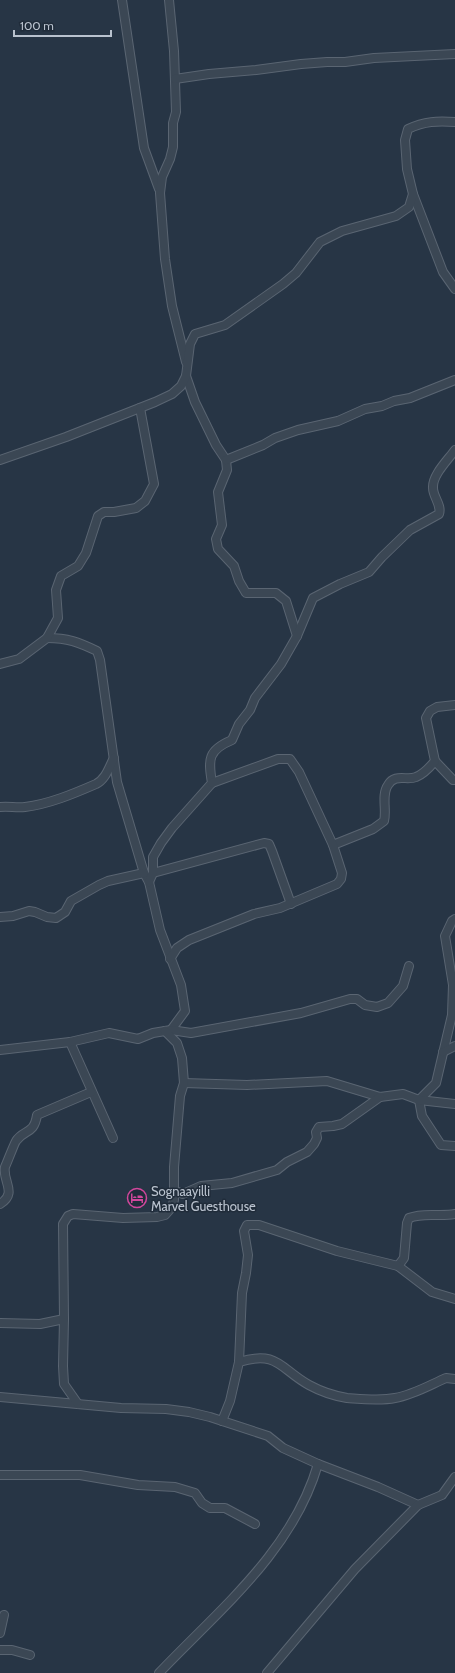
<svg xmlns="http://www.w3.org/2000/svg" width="455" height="1673" font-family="Cabin,sans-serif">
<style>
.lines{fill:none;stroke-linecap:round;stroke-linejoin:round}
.minor-casing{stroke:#5a6572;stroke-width:10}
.minor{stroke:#3b4754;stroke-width:8}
.labels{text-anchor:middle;stroke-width:3;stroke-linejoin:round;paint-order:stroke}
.poi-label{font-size:13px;fill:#b9c2ce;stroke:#202c3a;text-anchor:start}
</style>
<rect width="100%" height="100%" fill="#273545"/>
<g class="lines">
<g class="minor-casing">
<g id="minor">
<path d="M122 0 144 148 159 189"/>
<path d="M169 0 174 51 176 112 173 123V147L170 159 162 177 160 193 165 259 172 306 186 362"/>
<path d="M175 79 209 74 256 70 301 64 327 62H345L374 58 455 54"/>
<path d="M413 194 443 272 455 289"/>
<path d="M186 376 195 402 216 445 226 460 227 470 218 492 222 525 216 539 218 549 234 566 239 581 246 593H276L286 601 297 636"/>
<path d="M0 460 66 437 155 402 172 394 181 386 186 376 190 344 195 334 225 325 283 284 296 273 320 242 342 231 396 216 409 207 413 194 407 169 405 140 408 129C425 121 437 121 455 122"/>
<path d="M226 460 263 445 275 438 298 430 338 421 365 409 382 406 394 401 410 398 455 380"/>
<path d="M47 638C68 638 78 642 97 651L100 660 117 782 144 873 149 882 160 930 181 985 185 1011 171 1030"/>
<path d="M0 664 19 659 47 638 58 618 56 590 61 576 78 566 86 553 98 516 104 512H114L136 508 145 501 154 484 140 408"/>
<path d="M435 761 453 780H455"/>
<path d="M0 807C9 806 16 808 25 807 49 804 73 794 96 784 106 779 109 767 114 758"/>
<path d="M333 845 373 829 384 821C387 810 381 795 388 785 395 773 407 781 416 777 424 774 430 767 435 761L426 718 430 711 437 707 455 705"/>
<path d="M153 873 264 843 269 844 272 851 291 904"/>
<path d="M149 882 153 873V857L161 843 172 828 212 783C208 759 208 750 232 740L239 724 250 710 255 698 281 664 297 636 313 598 340 584 369 572 382 557 410 530 439 514C442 505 433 497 433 488 432 475 448 460 455 450"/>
<path d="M0 917 13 916 29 911 35 912 47 917 56 918 65 912 71 901 99 885 108 881 144 873"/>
<path d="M455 919 452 921 445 936 453 985 452 1015 436 1083 419 1100 422 1116 441 1145 455 1146"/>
<path d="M170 959 177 948 189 940 254 914 280 908 337 884 341 879 342 873 333 845 299 772 290 759H278L212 783"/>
<path d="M70 1042 113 1138"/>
<path d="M0 1050 70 1042 109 1033 138 1039 153 1033 171 1030 191 1033 301 1013 350 999H357L365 1005 377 1007 388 1003 403 986 409 966"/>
<path d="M443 1052 455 1046"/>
<path d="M184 1083 247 1085 327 1081 380 1097 403 1094 419 1100 455 1104"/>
<path d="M175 1191 183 1194 201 1186 232 1183 277 1170 287 1162 307 1152 314 1144 317 1138 316 1132 319 1127 333 1126 342 1124 380 1097"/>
<path d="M0 1204C18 1193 2 1181 5 1167 6 1165 15 1142 16 1141 24 1129 34 1135 37 1115L91 1092"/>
<path d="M398 1266 404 1258 407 1223 409 1218C424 1212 439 1217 455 1214"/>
<path d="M0 1323 40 1324 64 1319"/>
<path d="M239 1362C278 1350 280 1369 309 1385 320 1391 335 1396 347 1398 362 1399 380 1401 395 1398 413 1395 430 1385 446 1378L455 1379"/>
<path d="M0 1397 121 1408 166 1409 189 1412 210 1417 268 1436 283 1448 318 1464 378 1487 418 1505"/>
<path d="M78 1404 64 1384 63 1366 64 1319 63 1224 68 1216 73 1214 123 1218 157 1217 165 1215 172 1207 174 1200V1167L180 1096 184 1083 182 1058 177 1043 165 1031"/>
<path d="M222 1421 230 1401 239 1362 242 1293 246 1273 248 1255 244 1231 247 1225H259L337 1251 398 1266 432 1292 455 1299"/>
<path d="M0 1475H80L138 1485 175 1487 195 1493 202 1503 210 1508H225L255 1524"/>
<path d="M0 1633 4 1615"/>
<path d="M0 1650H12L30 1655"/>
<path d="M159 1673C219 1610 293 1551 318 1464"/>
<path d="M267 1673 355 1569 418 1505 442 1495 455 1477"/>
</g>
</g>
<use href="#minor" class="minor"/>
</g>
<defs>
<g id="hotel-ring" transform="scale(1)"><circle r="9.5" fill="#202c3a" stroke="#d1479c" stroke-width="1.5"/><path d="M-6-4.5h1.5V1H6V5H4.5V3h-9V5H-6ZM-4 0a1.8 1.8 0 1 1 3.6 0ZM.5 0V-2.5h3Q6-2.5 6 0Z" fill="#d1479c"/></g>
</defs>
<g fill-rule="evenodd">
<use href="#hotel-ring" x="137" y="1198"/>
</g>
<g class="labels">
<g class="poi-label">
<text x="151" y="1196">Sognaayilli<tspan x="151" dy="15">Marvel Guesthouse</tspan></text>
</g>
</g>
<path d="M14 30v6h97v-6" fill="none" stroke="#b9c2ce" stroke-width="2"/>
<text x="20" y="30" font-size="12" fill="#b9c2ce" stroke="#202c3a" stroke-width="3" paint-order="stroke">100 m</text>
</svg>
